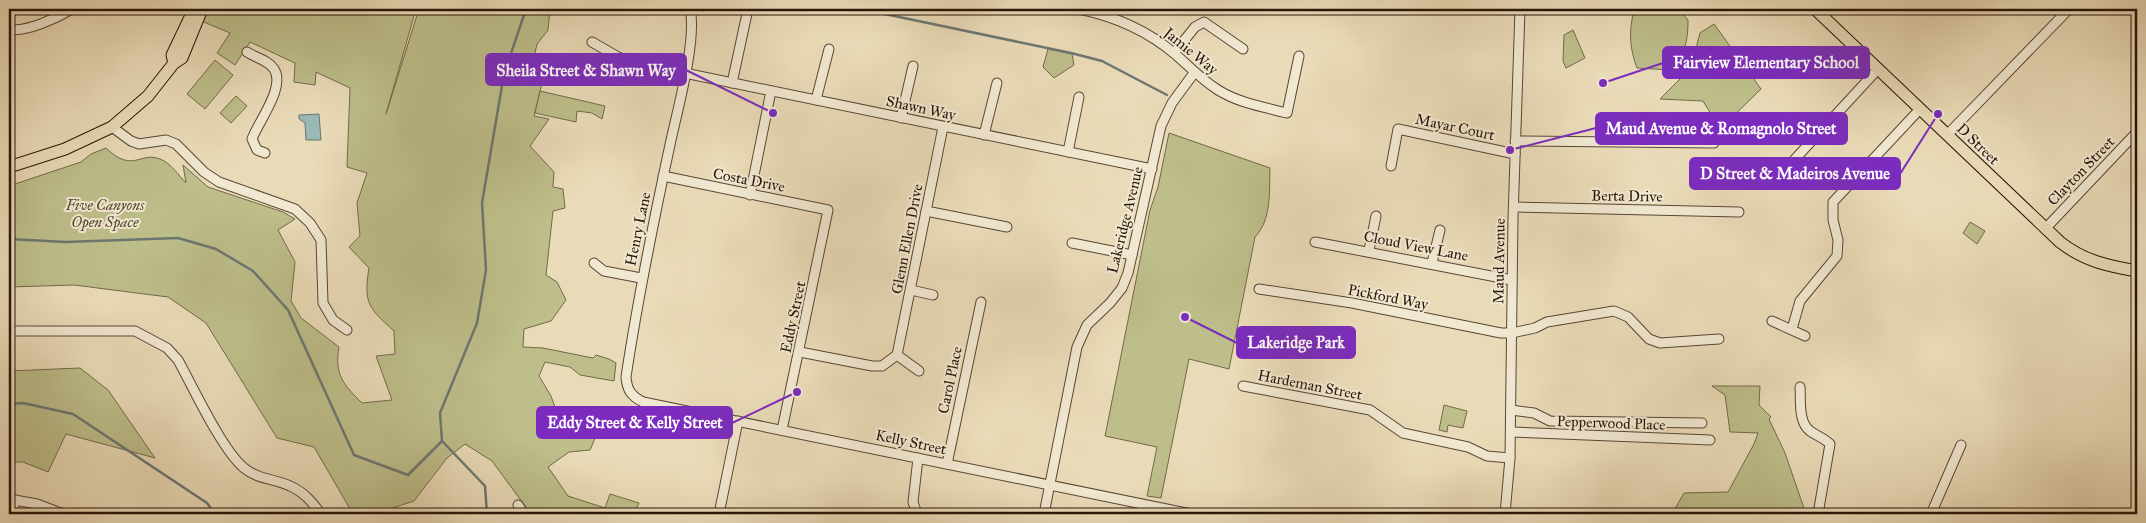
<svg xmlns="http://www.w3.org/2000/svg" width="2146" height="523" font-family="'IM FELL Great Primer',serif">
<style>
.green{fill:#bdbe8a;stroke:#726949}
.water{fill:#9ab9b7;stroke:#6c7771}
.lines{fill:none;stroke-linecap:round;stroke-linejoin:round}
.stream{stroke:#6c7771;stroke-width:2.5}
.minor-casing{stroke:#584634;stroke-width:11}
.major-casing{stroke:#281408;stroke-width:13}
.minor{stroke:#f1e8d1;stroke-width:9}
.major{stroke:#eadbb8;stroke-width:11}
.labels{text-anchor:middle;stroke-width:4;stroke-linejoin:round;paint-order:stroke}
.street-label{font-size:15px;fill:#281408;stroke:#f1e8d1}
.park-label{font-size:15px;font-style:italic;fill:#55472f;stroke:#f1e8d1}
.leader{fill:none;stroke:#7b2cbf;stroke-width:2}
.callout-dot{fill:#7b2cbf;stroke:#f1e8d1;stroke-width:2}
.callout{fill:#7b2cbf;stroke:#7b2cbf;stroke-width:2}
.callout-label{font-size:16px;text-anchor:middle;font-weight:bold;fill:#fff}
</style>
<rect width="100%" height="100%" fill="#eadbb8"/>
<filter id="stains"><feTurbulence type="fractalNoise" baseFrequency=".004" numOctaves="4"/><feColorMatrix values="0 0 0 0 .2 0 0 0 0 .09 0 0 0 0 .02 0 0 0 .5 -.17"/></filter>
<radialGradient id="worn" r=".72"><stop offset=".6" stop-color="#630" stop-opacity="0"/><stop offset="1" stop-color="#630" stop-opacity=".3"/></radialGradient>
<g class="green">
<path d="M202 9H416L386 114 419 9H550L548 30 537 44 535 53 547 62 534 116 549 119 530 146 554 172 553 187 563 189 565 208 553 211 546 275 557 282 566 300 551 321 524 329 523 347 543 348 593 358 596 355 609 359 616 363 614 381 580 375 570 367 545 362 539 376 551 396 563 429 581 426 596 436 590 450 569 452 548 467 568 496 605 508 610 494 639 503 634 514H531L492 461 465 444 447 458 414 501 374 514H353L314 447 277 438 206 323 168 297 74 285 9 287V186L81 162 91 154 106 148C133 174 140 151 160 159 171 163 179 176 186 183L183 165 208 187 283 212 295 219 278 230 295 262 291 301 301 318 339 347C334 375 344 385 362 403L392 400 376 356 395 354 394 331C369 308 363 304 369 268L349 247 360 236 357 203 367 173 347 167 350 88 316 72 315 85 294 82 295 63 250 42 235 65 217 53 230 33 199 20Z"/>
<path d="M1634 9H1679L1688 20C1688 41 1685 55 1671 70L1637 68C1629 47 1629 31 1634 9Z"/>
<path d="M1714 24 1761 89 1711 138 1705 137 1719 127 1703 101 1660 99 1691 68 1700 33Z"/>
<path d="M1573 30 1585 58 1566 68 1563 61 1564 35Z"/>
<path d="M1048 49 1072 54 1074 65 1054 78 1043 67Z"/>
<path d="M215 60 233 75 205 109 187 94Z"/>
<path d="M540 91 605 106 602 119 592 113 577 111 576 122 535 113Z"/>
<path d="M236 96 247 106 231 123 220 113Z"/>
<path d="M1169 133 1270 168C1269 192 1272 219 1255 237L1229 369 1189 359 1161 498 1147 496 1157 447 1105 436 1150 210 1158 187Z"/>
<path d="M1970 222 1985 231 1977 244 1963 233Z"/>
<path d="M80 368 108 390 155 458 66 434 48 472 23 462H9V371Z"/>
<path d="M1712 386H1760L1759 405 1771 417 1769 419 1785 453 1806 514H1672L1684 493 1728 492 1754 444 1758 433 1730 432 1725 395Z"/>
<path d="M1444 405 1467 411 1463 428 1448 425 1447 432 1439 430Z"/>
</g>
<path class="water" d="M319 114 321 140H306L305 123 299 119V115Z"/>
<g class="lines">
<g class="stream">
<path d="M861 9 1071 53 1102 61 1167 95"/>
<path d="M9 239 66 242 178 238 216 249 253 271 288 310 354 455 408 475 442 441"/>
<path d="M9 404 23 403 73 414 207 503 215 514"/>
<path d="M487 514 485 486 442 441 440 413 477 323 486 270 482 203 504 74 526 9"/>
</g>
<g class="minor-casing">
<g id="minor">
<path d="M690 9C697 39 678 108 671 140 654 219 638 297 626 377 627 390 631 396 643 402L1191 514"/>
<path d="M1079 9C1113 16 1148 31 1175 54 1189 66 1202 80 1218 90 1239 103 1263 107 1287 113L1299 56"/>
<path d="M9 29C25 33 57 18 72 9"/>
<path d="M592 42 618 57 631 62 1152 169"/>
<path d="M247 52C256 58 268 60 274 69 286 87 258 122 252 139L257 150 265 153"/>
<path d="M1174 53 1195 27 1204 22 1243 49"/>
<path d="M732 83 748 9"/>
<path d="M816 100 829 49"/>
<path d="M901 118 913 66"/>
<path d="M112 127 131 141 139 144 166 140 176 144 204 172 219 182 295 209 310 223 321 240 323 303 333 320 347 330"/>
<path d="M984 135 997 83"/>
<path d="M1947 135 2069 9"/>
<path d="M1515 141 1714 143"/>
<path d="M1068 152 1079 97"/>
<path d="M1391 166 1398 129 1515 154"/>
<path d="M1783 172 1878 69"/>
<path d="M663 176 828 210 782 430"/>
<path d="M750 195 771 91"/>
<path d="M1514 207 1739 212"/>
<path d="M926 211 1007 227"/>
<path d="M2045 229 2137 132"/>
<path d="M1315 242 1512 280"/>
<path d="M1072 243 1132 255"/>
<path d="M1369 250 1376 216"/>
<path d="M594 263 604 271 641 278"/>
<path d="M1432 263 1440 230"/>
<path d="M1259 289 1352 303 1501 333H1512L1535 328 1547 322 1614 311 1628 317 1649 339 1660 343 1719 339"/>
<path d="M911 290 933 295"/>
<path d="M1772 321 1805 336"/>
<path d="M1792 329 1800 301 1837 256 1838 240 1833 220V202L1920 109"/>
<path d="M9 331H135L167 348 178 360C193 387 222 450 244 468 257 479 275 479 290 486 304 492 312 502 321 514"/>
<path d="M800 352 872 366H882L897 355"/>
<path d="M897 355 943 127"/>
<path d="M897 355 919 371"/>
<path d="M1243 386 1370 410 1403 433 1468 447 1487 456 1510 458"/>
<path d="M1800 387C1801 401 1798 422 1810 431 1817 436 1824 438 1830 444L1818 514"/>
<path d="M1511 410 1534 413 1550 421 1702 423"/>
<path d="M1511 432 1710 440"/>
<path d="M947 464 981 302"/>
<path d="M9 499 37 504 63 514"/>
<path d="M518 505 524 514"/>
<path d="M12 514 15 500"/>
<path d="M719 514 738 421"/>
<path d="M917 514 913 502 918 458"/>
<path d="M1044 514 1077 347 1087 325 1110 303 1122 288 1128 273 1161 126 1172 103 1194 73"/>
<path d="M1505 514 1510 458 1513 218 1520 9"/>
<path d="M1627 514H1636"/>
<path d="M1931 514 1961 445"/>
</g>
</g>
<g class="major-casing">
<g id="major">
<path d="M1815 9 2060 242C2084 261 2108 266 2137 271"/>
<path d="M174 63 172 55 194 9"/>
<path d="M9 167 65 149 112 127 148 96 174 63 182 58 202 9"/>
</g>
</g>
<use href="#minor" class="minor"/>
<use href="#major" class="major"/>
</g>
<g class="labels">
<g class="street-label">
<text transform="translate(1191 51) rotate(39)" y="5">Jamie Way</text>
<text transform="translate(921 108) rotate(12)" y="5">Shawn Way</text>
<text transform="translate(1455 127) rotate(12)" y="5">Mayar Court</text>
<text transform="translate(1978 144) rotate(44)" y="5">D Street</text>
<text transform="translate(2081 171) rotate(-46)" y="5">Clayton Street</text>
<text transform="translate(749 180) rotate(11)" y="5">Costa Drive</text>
<text transform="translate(1627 196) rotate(1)" y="5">Berta Drive</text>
<text transform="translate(1125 220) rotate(-76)" y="5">Lakeridge Avenue</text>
<text transform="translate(638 229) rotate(-78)" y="5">Henry Lane</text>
<text transform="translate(907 239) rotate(-79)" y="5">Glenn Ellen Drive</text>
<text transform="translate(1416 246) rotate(11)" y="5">Cloud View Lane</text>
<text transform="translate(1499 261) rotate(-89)" y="5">Maud Avenue</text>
<text transform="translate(1388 297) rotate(11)" y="5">Pickford Way</text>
<text transform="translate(793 317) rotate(-78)" y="5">Eddy Street</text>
<text transform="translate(950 380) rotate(-78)" y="5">Carol Place</text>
<text transform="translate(1310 385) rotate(11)" y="5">Hardeman Street</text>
<text transform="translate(1611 423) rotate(2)" y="5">Pepperwood Place</text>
<text transform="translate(911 442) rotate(12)" y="5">Kelly Street</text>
</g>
<g class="park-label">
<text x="105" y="210">Five Canyons<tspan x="105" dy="17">Open Space</tspan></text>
</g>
</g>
<path class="leader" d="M1603 83L1663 63M773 113L686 70M1510 150L1596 128M1938 114L1900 174M1185 317L1237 343M797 392L732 423"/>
<g class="callout-dot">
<circle cx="1603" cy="83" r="5"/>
<circle cx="773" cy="113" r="5"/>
<circle cx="1510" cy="150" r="5"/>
<circle cx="1938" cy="114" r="5"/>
<circle cx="1185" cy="317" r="5"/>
<circle cx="797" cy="392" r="5"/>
</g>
<g class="callout">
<rect x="1663" y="47" width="206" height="31" rx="5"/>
<rect x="486" y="54" width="200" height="31" rx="5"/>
<rect x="1596" y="113" width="251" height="31" rx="5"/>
<rect x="1690" y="158" width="210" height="31" rx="5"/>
<rect x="1237" y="327" width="118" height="31" rx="5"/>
<rect x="537" y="407" width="195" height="31" rx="5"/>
</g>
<g class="callout-label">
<text x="1766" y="68">Fairview Elementary School</text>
<text x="586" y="76">Sheila Street &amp; Shawn Way</text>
<text x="1721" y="134">Maud Avenue &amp; Romagnolo Street</text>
<text x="1795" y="179">D Street &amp; Madeiros Avenue</text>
<text x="1296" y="348">Lakeridge Park</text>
<text x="635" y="428">Eddy Street &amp; Kelly Street</text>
</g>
<rect width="2146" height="523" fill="none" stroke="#eadbb8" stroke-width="30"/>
<rect x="10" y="10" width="2126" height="503" fill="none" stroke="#281408" stroke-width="2.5"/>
<rect x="15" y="15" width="2116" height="493" fill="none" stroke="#281408"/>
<rect width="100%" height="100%" filter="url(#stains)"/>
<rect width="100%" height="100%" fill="url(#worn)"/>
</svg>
